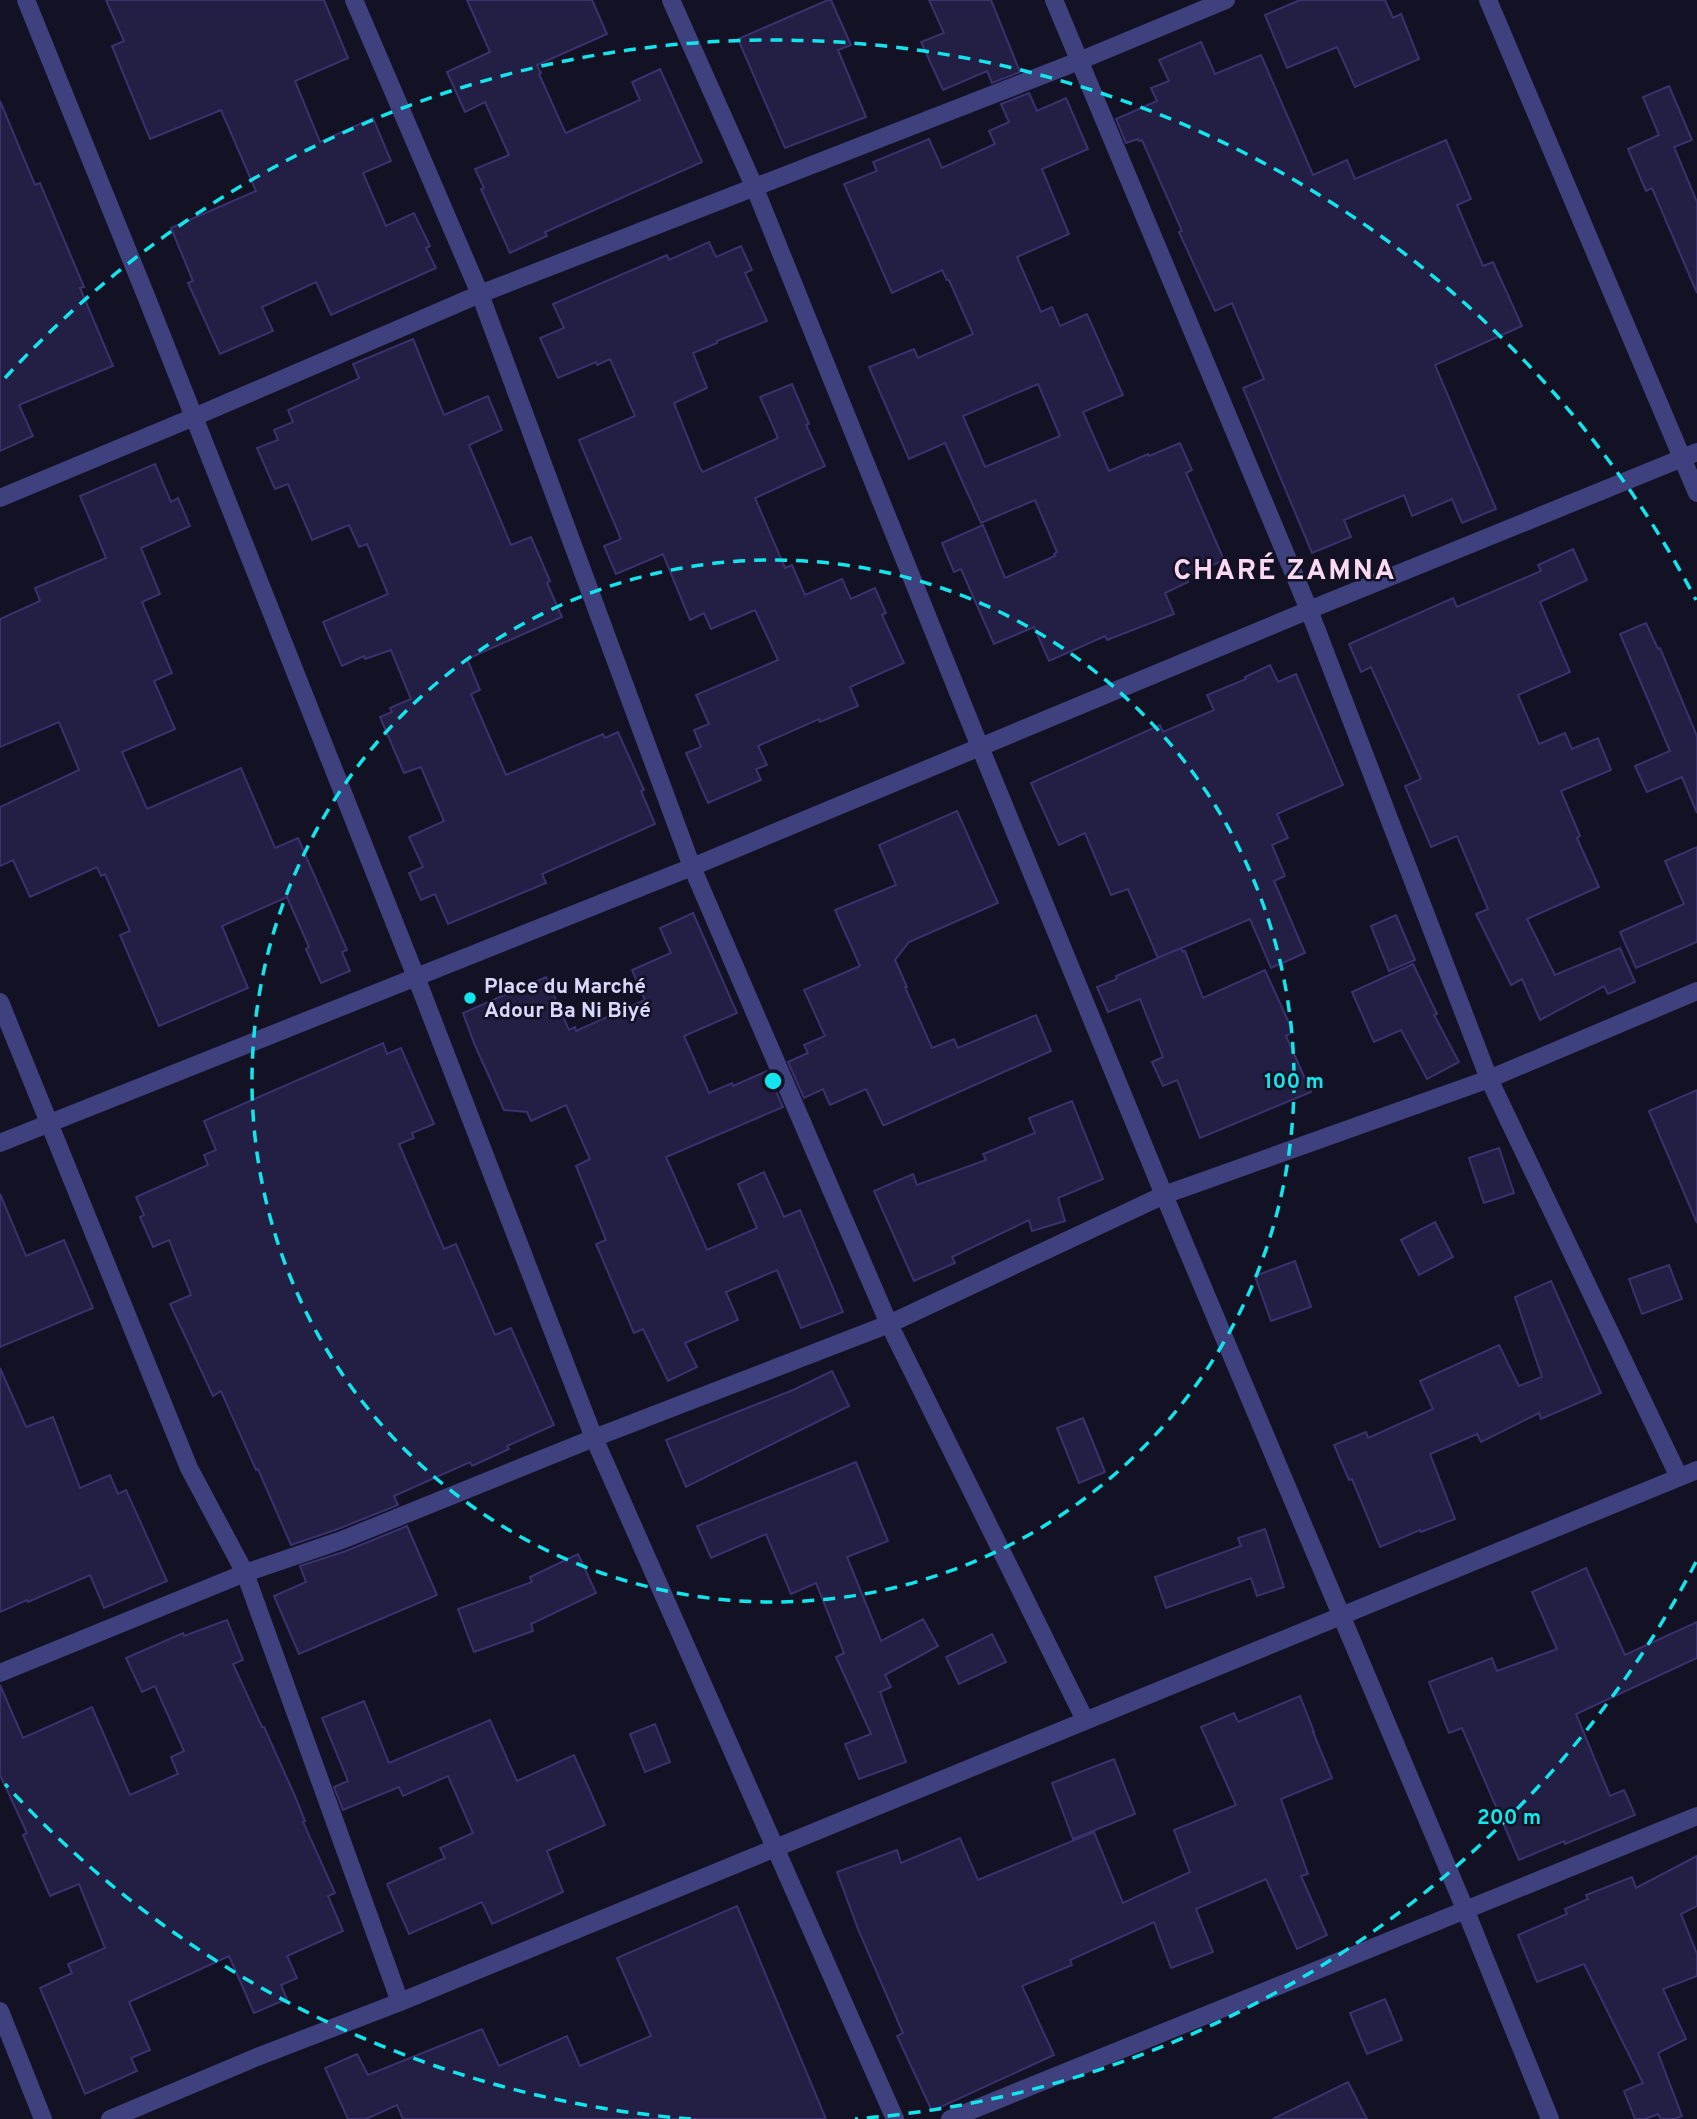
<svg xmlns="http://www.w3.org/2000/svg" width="1697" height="2119" font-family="Overpass,sans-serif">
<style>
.building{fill:#231e44;stroke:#3a326e;stroke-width:2;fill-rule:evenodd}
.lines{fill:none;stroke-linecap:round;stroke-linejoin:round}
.minor{stroke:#3f417f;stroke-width:18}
.ring{fill:none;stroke:#12e6ec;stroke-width:3.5;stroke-dasharray:12 9}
.poi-dot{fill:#12e6ec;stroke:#131124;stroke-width:2.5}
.labels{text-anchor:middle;stroke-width:5;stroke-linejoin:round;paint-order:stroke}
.poi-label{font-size:21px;font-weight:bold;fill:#d8d7fc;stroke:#131124;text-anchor:start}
.district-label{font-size:28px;font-weight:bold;letter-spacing:2px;fill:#fcd9f2;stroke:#131124}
.centre{fill:#12e6ec;stroke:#131124;stroke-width:3.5}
.ring-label{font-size:21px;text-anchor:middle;font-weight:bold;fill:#12e6ec;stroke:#131124;stroke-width:5;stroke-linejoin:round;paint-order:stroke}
</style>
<rect width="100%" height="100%" fill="#131124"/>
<g class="building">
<path d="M106 0H324L348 58 295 81 320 142 373 118 391 161 363 173 386 226 414 213 430 246 426 248 436 268 331 315 316 282 262 307 273 331 220 354 188 283 193 281 171 228 256 191 221 110 150 139 112 46 124 41Z"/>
<path d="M467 0H592L607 34 537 65 541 73 539 74 565 132 566 133 640 100 632 82 660 69 702 162 545 232 547 236 510 253 481 189 484 188 475 169 509 155 485 102 465 112 447 72 490 52Z"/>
<path d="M828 0H831L851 45 838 50 866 117 785 148 738 39Z"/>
<path d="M929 0H991L1020 72 992 83 987 71 943 90 921 42 944 33Z"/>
<path d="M1300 0H1385L1393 18 1401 14 1419 59 1355 87 1337 47 1287 68 1265 15Z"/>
<path d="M1201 42 1215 74 1261 55 1313 175 1347 160 1355 179 1446 140 1471 199 1457 205 1483 266 1493 262 1522 326 1435 365 1496 509 1462 523 1452 499 1412 516 1404 495 1344 520 1351 537 1312 553 1243 388 1264 379 1232 303 1215 311 1179 232 1182 231 1142 140 1139 141 1138 139 1126 143 1116 119 1157 101 1151 88 1169 81 1159 60Z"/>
<path d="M1669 86 1692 140 1674 147 1697 202V293L1652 188 1646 191 1628 149 1659 135 1643 97Z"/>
<path d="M1029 93 1037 111 1066 98 1088 149 1042 169 1069 234 1017 257 1041 312 1052 307 1060 326 1087 314 1123 395 1083 412 1109 471 1148 454 1149 456 1180 443 1192 470 1186 473 1224 560 1186 577 1188 582 1165 593 1174 614 1107 640 1105 636 1049 661 1034 627 994 644 961 569 954 572 942 543 983 525 1005 578 1055 556 1054 554 1057 552 1035 500 981 523 945 443 909 459 869 367 914 349 918 358 973 334 949 280H947L942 270 892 293 844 184 877 171 873 162 929 139 942 168 995 144 989 131 1009 122 1001 104ZM1038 384 1060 436 985 467 963 416Z"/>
<path d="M0 101 35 185 40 183 84 287 80 288 113 366 19 405 33 436 0 451Z"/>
<path d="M709 242 716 257 741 246 752 270 745 273 767 321 717 341V343L693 353 707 388 674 403 700 468 703 472 778 438 760 397 792 384 809 424 806 425 825 466 755 498 785 568 792 565 805 595 842 579 851 599 875 588 886 613 882 615 904 663 850 687 858 706 820 722 819 719 758 746 767 765 756 769 761 780 708 803 686 753 701 747 694 730 709 724 696 695 778 660 755 610 711 629 704 613 690 620 663 554 616 574 604 546 621 539 579 440 635 416 610 359 597 365 596 362 558 378 540 338 564 328 553 304 667 255 669 260Z"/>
<path d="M413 339 444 415 488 396 502 430 469 445 511 545 531 537 550 581 547 583 562 617 467 659 480 690 471 694 506 775 603 734 605 738 618 732 644 790 641 791 655 824 542 874 546 883 448 924 435 894 421 900 409 873 423 867 409 837 444 821 421 767 404 773 380 717 392 712 390 708 411 699 391 650 365 659 364 656 342 666 323 622 388 594 367 544 359 547 349 525 312 540 288 484 275 489 257 448 278 440 274 430 293 422 288 410 358 379 359 378 353 364Z"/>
<path d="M155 464 171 502 178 498 190 526 141 548 160 594 142 602 172 673 154 681 175 729 122 752 147 809 241 768 275 848 298 838 347 950 342 952 350 971 321 983 306 949 309 947 287 897 222 926 248 988 159 1026 120 935 130 931 105 874 101 876 97 867 30 897 13 860 0 866V807L79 770 59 722 0 747V619L40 601 35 588 106 558 80 496Z"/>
<path d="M1573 549 1587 580 1540 602 1570 672 1518 695 1539 744 1565 733 1572 749 1598 738 1611 770 1561 791 1580 836 1577 838 1599 887 1527 919 1555 975 1620 948 1635 982 1608 994 1604 986 1540 1020 1522 979 1511 985 1476 914 1488 909 1457 836 1431 847 1405 786 1421 779 1371 667 1361 672 1349 644 1453 598 1457 607 1541 571 1538 565Z"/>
<path d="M1646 623 1658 649 1660 648 1697 736V813L1682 777 1647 792 1635 766 1670 751 1620 634Z"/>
<path d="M1270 665 1278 682 1296 674 1343 785 1277 814 1288 838 1272 845 1285 876 1274 881 1305 953 1271 968 1250 919 1158 958 1128 889 1111 895 1085 833 1059 845 1031 783 1160 725 1163 732 1214 710 1207 695 1246 679 1245 677Z"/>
<path d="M957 811 998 903 909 942 895 960 907 987H905L932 1048 954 1039 958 1048 1036 1015 1051 1051 885 1125H883L866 1089 830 1105 823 1089 804 1098 788 1062 808 1053 804 1045 825 1036 804 990 860 966 835 910 896 885 879 845Z"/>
<path d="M1697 847V942L1636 968 1620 932 1684 904 1665 861Z"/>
<path d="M693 913 737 1013 684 1036 709 1093 732 1083 733 1086 767 1071 783 1107 666 1157 707 1250 757 1228 738 1184 764 1172 784 1217 800 1210 843 1312 801 1328 777 1270 726 1292 738 1320 685 1343 697 1367 668 1381 643 1329 634 1333 596 1244 606 1240 576 1166 590 1159 566 1105 531 1121 527 1112 504 1110 474 1043 463 1013 546 977 569 1030 575 1027 576 1031 645 1000 632 970 671 953 660 928Z"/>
<path d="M1396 915 1415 960 1389 971 1371 926Z"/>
<path d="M1181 948 1183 952 1185 951 1203 998 1265 970 1293 1032 1286 1036 1311 1092 1200 1138 1177 1080 1163 1086 1152 1062 1163 1057 1140 999 1108 1012 1097 987 1117 979 1116 976Z"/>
<path d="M1413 964 1437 1014 1434 1015 1459 1062 1427 1079 1401 1030 1374 1042 1352 992Z"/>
<path d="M383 1043 387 1054 401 1048 434 1124 412 1133 414 1138 399 1144 444 1249 456 1244 495 1335 511 1328 554 1425 507 1446 509 1449 472 1466 470 1462 394 1496 398 1505 338 1529 291 1545 258 1469 256 1470 221 1391 213 1396 170 1304 191 1295 169 1240 153 1247 140 1217 144 1215 136 1197 208 1165 204 1155 216 1150 204 1121Z"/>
<path d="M1697 1090V1223L1649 1111Z"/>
<path d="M1072 1101 1103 1179 1058 1198 1065 1221 1032 1231 1029 1220 952 1257 955 1263 914 1281 874 1191 913 1174 917 1185 986 1160 983 1154 1035 1133 1029 1118Z"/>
<path d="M1499 1148 1514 1193 1484 1203 1469 1158Z"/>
<path d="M0 1194 26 1256 64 1240 93 1308 0 1347Z"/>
<path d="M1435 1222 1453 1257 1419 1275 1401 1240Z"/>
<path d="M1295 1261 1311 1307 1271 1321 1255 1276Z"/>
<path d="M1669 1265 1682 1299 1642 1314 1629 1279Z"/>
<path d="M1551 1281 1601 1393 1541 1419 1539 1413 1481 1442 1477 1434 1430 1454 1455 1519 1421 1532 1420 1530 1380 1547 1352 1479 1349 1480 1334 1445 1366 1432 1368 1438 1433 1409 1420 1381 1499 1345 1519 1386 1542 1377 1515 1297Z"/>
<path d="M0 1368 26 1427 53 1417 80 1488 110 1475 118 1494 126 1490 167 1581 104 1608 90 1575 28 1602 27 1600 0 1612Z"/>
<path d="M832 1371 849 1406 686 1487 666 1440 793 1390Z"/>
<path d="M1083 1418 1105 1472 1079 1483 1057 1428Z"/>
<path d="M856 1462 888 1541 847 1557 881 1641 923 1619 938 1646 885 1675 891 1687 880 1692 906 1762 859 1779 845 1744 871 1734 836 1657 844 1653 816 1583 791 1594 766 1534 711 1558 697 1526Z"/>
<path d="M407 1526 437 1595 299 1654 274 1596 306 1582 300 1566 346 1551Z"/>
<path d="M1265 1529 1284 1587 1257 1596 1251 1578 1166 1608 1155 1577 1241 1546 1238 1538Z"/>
<path d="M578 1554 596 1593 531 1624 533 1631 474 1652 458 1609 532 1582 530 1577Z"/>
<path d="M1586 1568 1625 1655 1697 1622V1658L1576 1714 1610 1796 1624 1790 1635 1815 1565 1844 1564 1841 1519 1860 1462 1728 1449 1733 1429 1682 1492 1658 1497 1671 1557 1649 1532 1592Z"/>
<path d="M227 1620 243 1660 233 1664 262 1727H264L295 1796 305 1821 303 1822 335 1893 328 1896 343 1931 287 1956 297 1978 281 1985 287 1999 254 2013 229 1956 129 2002 150 2050 131 2058 137 2071 85 2094 40 1988 72 1973 68 1964 105 1948 79 1884 50 1896 23 1835 27 1833 0 1775V1685L23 1738 92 1707 130 1795 178 1774 171 1757 184 1751 155 1686 142 1692 126 1658 183 1633 184 1636Z"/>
<path d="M992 1634 1006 1662 959 1684 946 1657Z"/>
<path d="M1300 1696 1314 1732H1313L1332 1778 1281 1799 1308 1874 1301 1876 1327 1935 1297 1949 1266 1879 1196 1909 1213 1952 1171 1968 1154 1922 1070 1960 1072 1965 1022 1986 1054 2055 932 2111 897 2036 903 2033 858 1929 837 1872 897 1850 901 1863 960 1838 978 1880 1094 1832 1123 1903 1190 1872 1174 1830 1236 1805 1201 1727 1234 1713 1238 1722Z"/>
<path d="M364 1701 389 1763 490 1720 517 1781 574 1755 605 1825 547 1851 563 1892 492 1924 482 1902 409 1934 387 1884 445 1858 440 1848 473 1833 448 1776 403 1796 399 1787 343 1810 334 1787 348 1781 322 1718Z"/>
<path d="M655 1724 670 1762 645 1772 630 1734Z"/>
<path d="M1114 1759 1135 1814 1073 1839 1052 1783Z"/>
<path d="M1697 1856V1906L1681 1914 1697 1954V1976L1663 1989 1686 2039 1658 2053 1682 2116 1675 2119H1661L1658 2114 1645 2119H1635L1624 2091 1643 2083 1584 1964 1537 1982 1518 1935 1567 1914 1565 1909 1588 1899 1586 1895 1632 1877 1636 1888Z"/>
<path d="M737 1906 826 2119H403L397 2105 366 2119H348L325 2068 357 2054 368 2075 482 2029 499 2066 567 2036 580 2066 651 2036 617 1958Z"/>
<path d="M1385 1999 1402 2040 1367 2054 1350 2013Z"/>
<path d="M1348 2082 1367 2119H1273Z"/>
</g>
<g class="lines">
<g class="minor">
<path d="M26 0 146 296 416 977 594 1438 895 2119"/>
<path d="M354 0 480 294 692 867 889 1324 1085 1720"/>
<path d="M671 0 754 186 980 747 1164 1195 1465 1909 1550 2119"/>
<path d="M1054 0 1309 610 1489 1079 1679 1477"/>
<path d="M1488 0 1697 493"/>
<path d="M0 498 194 417 480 294 1079 61 1226 0"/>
<path d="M0 1002 189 1468 245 1573 400 2002"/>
<path d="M0 1143 692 867 1309 610 1697 452"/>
<path d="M0 1673 245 1573 342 1540 594 1438 889 1324 1164 1195 1489 1079 1697 991"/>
<path d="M0 2011 43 2119"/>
<path d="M110 2119 257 2057 400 2002 1697 1470"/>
<path d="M950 2119 1697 1816"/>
</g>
</g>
<g class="ring">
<circle cx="773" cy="1081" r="521"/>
<path d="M1696 1562A1041 1041 0 0 1 855 2119M691 2119A1041 1041 0 0 1 5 1784M5 378A1041 1041 0 0 1 1696 600"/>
</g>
<circle class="poi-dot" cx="470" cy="998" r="7"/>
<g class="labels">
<g class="poi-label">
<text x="484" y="993">Place du Marché<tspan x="484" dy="24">Adour Ba Ni Biyé</tspan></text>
</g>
<g class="district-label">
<text x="1285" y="579">CHARÉ ZAMNA</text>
</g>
</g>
<circle cx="773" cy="1081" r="10" class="centre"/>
<g class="ring-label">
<text x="1294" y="1088">100 m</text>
<text x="1509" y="1824">200 m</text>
</g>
</svg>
